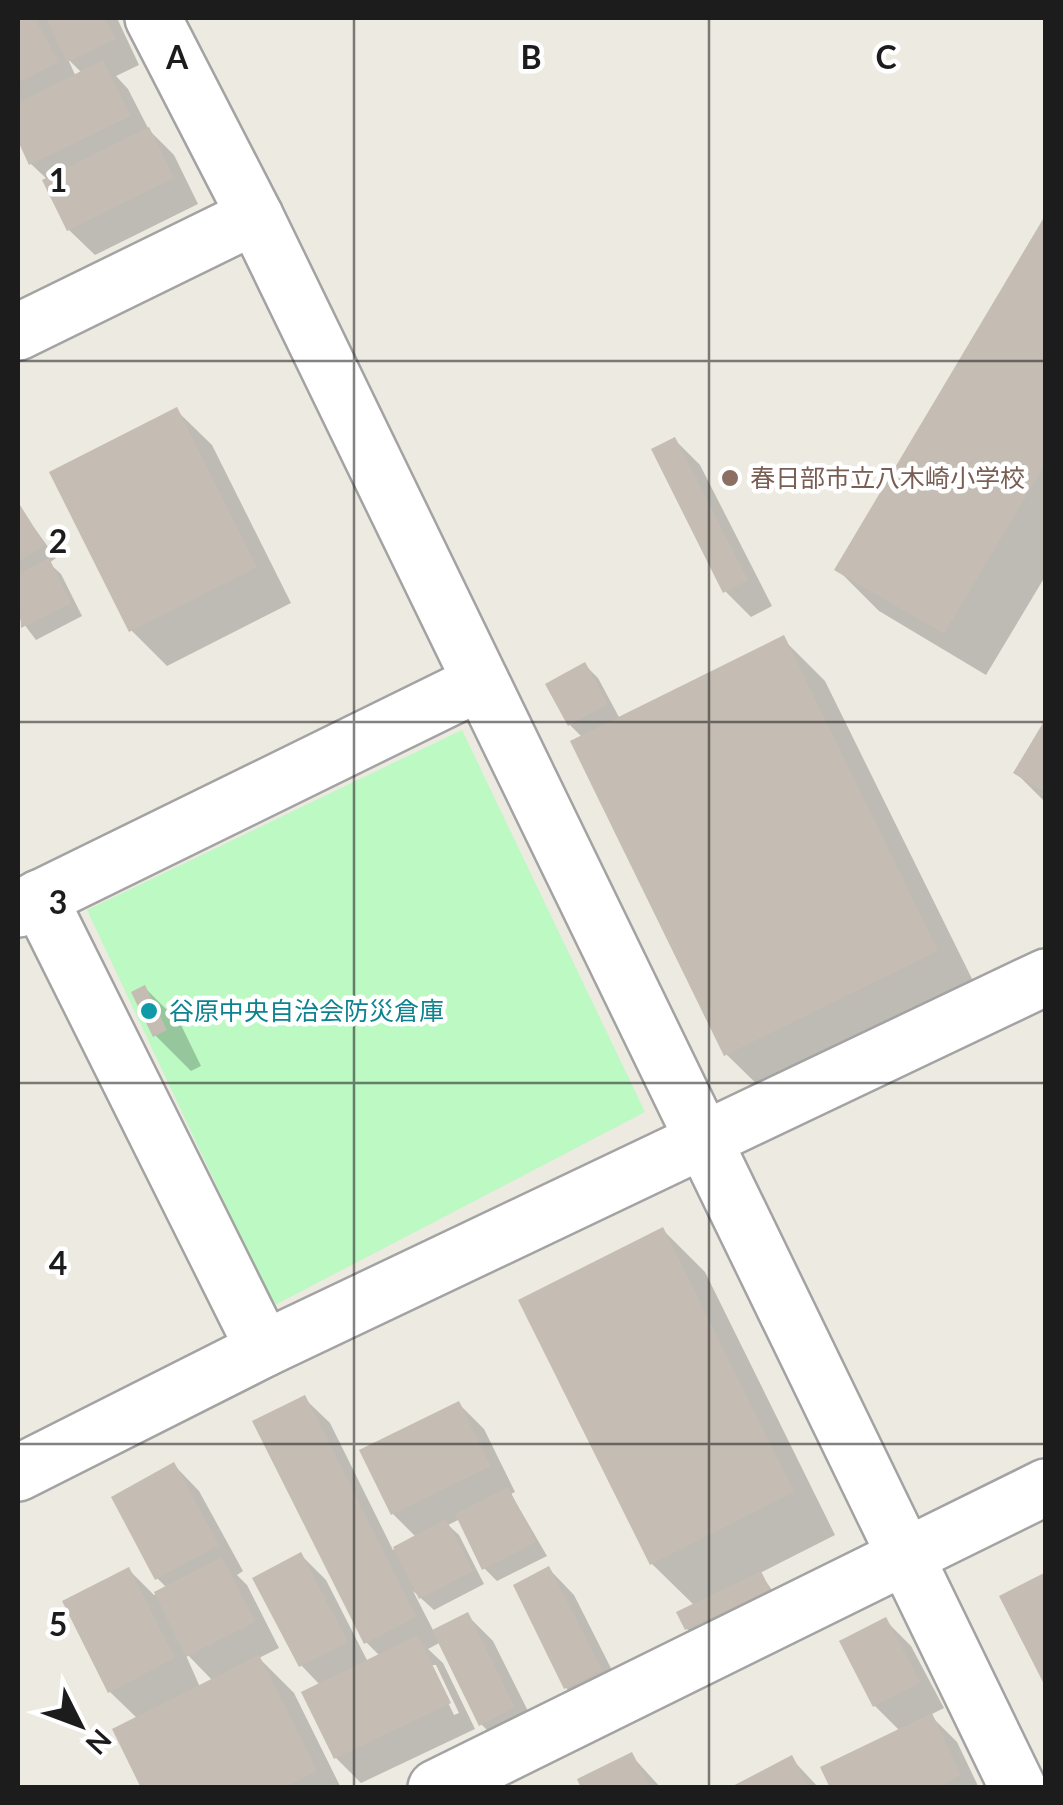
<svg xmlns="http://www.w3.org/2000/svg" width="1063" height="1805" font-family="Lato,'Noto Sans JP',sans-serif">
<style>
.park{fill:#bcf9c3}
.shadow{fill:#0003;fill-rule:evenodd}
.building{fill:#c5bcb4}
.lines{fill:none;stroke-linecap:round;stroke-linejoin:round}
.minor-casing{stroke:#a3a3a3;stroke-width:60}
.minor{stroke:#fff;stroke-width:55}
.grid{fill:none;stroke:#1c1c1c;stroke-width:2.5;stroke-opacity:0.55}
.education-dot{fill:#8d6e63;stroke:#fff;stroke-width:4}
.culture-dot{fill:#0f9aa8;stroke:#fff;stroke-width:4}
.labels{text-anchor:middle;stroke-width:9;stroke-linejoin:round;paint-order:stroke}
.education-label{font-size:25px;fill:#785e54;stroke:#fff;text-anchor:start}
.culture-label{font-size:25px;fill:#0d838f;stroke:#fff;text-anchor:start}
.grid-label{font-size:32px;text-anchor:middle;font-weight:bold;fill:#1c1c1c;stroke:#fff;stroke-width:9;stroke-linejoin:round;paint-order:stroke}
</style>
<rect width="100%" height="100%" fill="#edeae1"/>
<path class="park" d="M462 730 645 1112 273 1306 87 910Z"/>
<g class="shadow">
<path d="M18 18H117L139 65 116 76 128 89 149 130 174 155 198 204 95 255 69 230 48 180 31 164 18 135ZM68 59 82 73 76 77Z"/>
<path d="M1046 219V575L986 675 879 611 837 569Z"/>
<path d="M176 410 212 445 291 603 167 666 131 630Z"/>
<path d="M675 440 700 465 772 606 751 617 726 592Z"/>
<path d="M20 508 56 558 49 563 61 574 82 616 36 640 18 616Z"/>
<path d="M783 639 825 681 979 993 769 1096 726 1054 583 738 570 725 585 665 598 678 620 719Z"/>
<path d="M1046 723V803L1016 773Z"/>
<path d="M145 988 180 1023 201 1066 191 1071 155 1035Z"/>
<path d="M663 1230 705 1272 835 1535 760 1573 781 1603 700 1642 687 1629 695 1606 652 1564Z"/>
<path d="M304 1398 330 1423 393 1550 417 1538 393 1514 459 1404 484 1429 515 1492 511 1494 547 1556 497 1581 484 1568 460 1519 448 1525 459 1535 484 1584 434 1610 413 1591 434 1632 467 1615 493 1641 539 1733 507 1750 481 1724 441 1642 428 1649 443 1663 475 1729 361 1783 336 1758 320 1685 301 1665V1555L326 1580 368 1662 380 1656 366 1642ZM430 1665H436L459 1713 454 1715Z"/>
<path d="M174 1465 199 1491 243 1571 237 1575 247 1585 279 1648 259 1658 294 1693 341 1788H144L138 1719 110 1692 129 1570 154 1595 167 1588 157 1578ZM184 1651 213 1681 200 1687Z"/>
<path d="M549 1569 574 1595 625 1696 591 1713 566 1688Z"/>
<path d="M885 1620 911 1646 944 1708 930 1715 957 1742 979 1788H832L900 1731 875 1706Z"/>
<path d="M631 1755 661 1788H584Z"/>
<path d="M791 1758 819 1788H734Z"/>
</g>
<g class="building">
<path d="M18 18H35L58 62 18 83Z"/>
<path d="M46 18H105L116 39 67 62Z"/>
<path d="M103 60 131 116 29 165 18 141V103Z"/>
<path d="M149 127 174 178 67 231 42 180Z"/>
<path d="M1046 214V463L944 634 834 570Z"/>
<path d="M177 407 257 567 129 632 49 472Z"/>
<path d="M675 437 748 580 723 593 651 449Z"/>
<path d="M20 505 45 545 18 562V507Z"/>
<path d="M49 558 71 603 21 628 18 574Z"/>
<path d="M784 635 938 951 724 1056 570 741Z"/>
<path d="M585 662 608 704 568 726 545 684Z"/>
<path d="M1046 718V793L1013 773Z"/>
<path d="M145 985 167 1030 153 1037 131 992Z"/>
<path d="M663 1227 794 1492 650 1565 518 1300Z"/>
<path d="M305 1395 416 1617 364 1644 252 1421Z"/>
<path d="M459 1401 491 1466 391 1515 359 1450Z"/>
<path d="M174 1462 219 1545 155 1580 111 1497Z"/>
<path d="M508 1487 536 1542 482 1570 455 1514Z"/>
<path d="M446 1519 473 1571 419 1599 393 1547Z"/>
<path d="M301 1552 348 1642 299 1667 252 1578Z"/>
<path d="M222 1557 255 1622 186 1657 154 1592Z"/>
<path d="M549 1566 602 1670 564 1689 513 1585Z"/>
<path d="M129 1567 175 1658 108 1693 62 1601Z"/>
<path d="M761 1571 770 1590 685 1630 676 1612Z"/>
<path d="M1046 1572V1688L999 1596Z"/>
<path d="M468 1612 515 1707 479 1726 432 1630Z"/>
<path d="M886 1617 920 1682 873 1707 839 1641Z"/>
<path d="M418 1635 451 1703 334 1759 301 1692Z"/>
<path d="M259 1655 317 1771 283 1788H141L112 1729Z"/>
<path d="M932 1713 961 1775 936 1788H830L820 1767Z"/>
<path d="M632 1752 650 1788H581L577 1779Z"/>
<path d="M792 1755 809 1788H729Z"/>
</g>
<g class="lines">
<g class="minor-casing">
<g id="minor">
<path d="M153 18 255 216 1018 1788"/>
<path d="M18 332 255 216"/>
<path d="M39 898 264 1349"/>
<path d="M18 909 481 682"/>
<path d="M18 1473 264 1349 1046 977"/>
<path d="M436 1788 1046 1487"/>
</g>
</g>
<use href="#minor" class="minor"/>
</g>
<path class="grid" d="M354 18V1788M709 18V1788M18 361H1046M18 722H1046M18 1083H1046M18 1444H1046"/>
<circle class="education-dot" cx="730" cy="478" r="10"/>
<circle class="culture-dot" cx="149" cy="1011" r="10"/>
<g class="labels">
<g class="education-label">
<text x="750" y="487">春日部市立八木崎小学校</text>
</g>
<g class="culture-label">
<text x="169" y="1020">谷原中央自治会防災倉庫</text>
</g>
</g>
<g class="grid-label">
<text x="177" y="69">A</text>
<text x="531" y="69">B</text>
<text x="886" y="69">C</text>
<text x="58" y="192">1</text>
<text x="58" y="553">2</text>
<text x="58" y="914">3</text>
<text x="58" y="1275">4</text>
<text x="58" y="1636">5</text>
</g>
<rect width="1063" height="1805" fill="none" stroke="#1c1c1c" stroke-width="40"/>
<g transform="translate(80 1725) rotate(132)" stroke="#ffffff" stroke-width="8" paint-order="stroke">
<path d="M0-8L18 38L0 25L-18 38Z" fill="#1c1c1c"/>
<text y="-15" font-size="28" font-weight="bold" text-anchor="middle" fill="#1c1c1c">N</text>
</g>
</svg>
